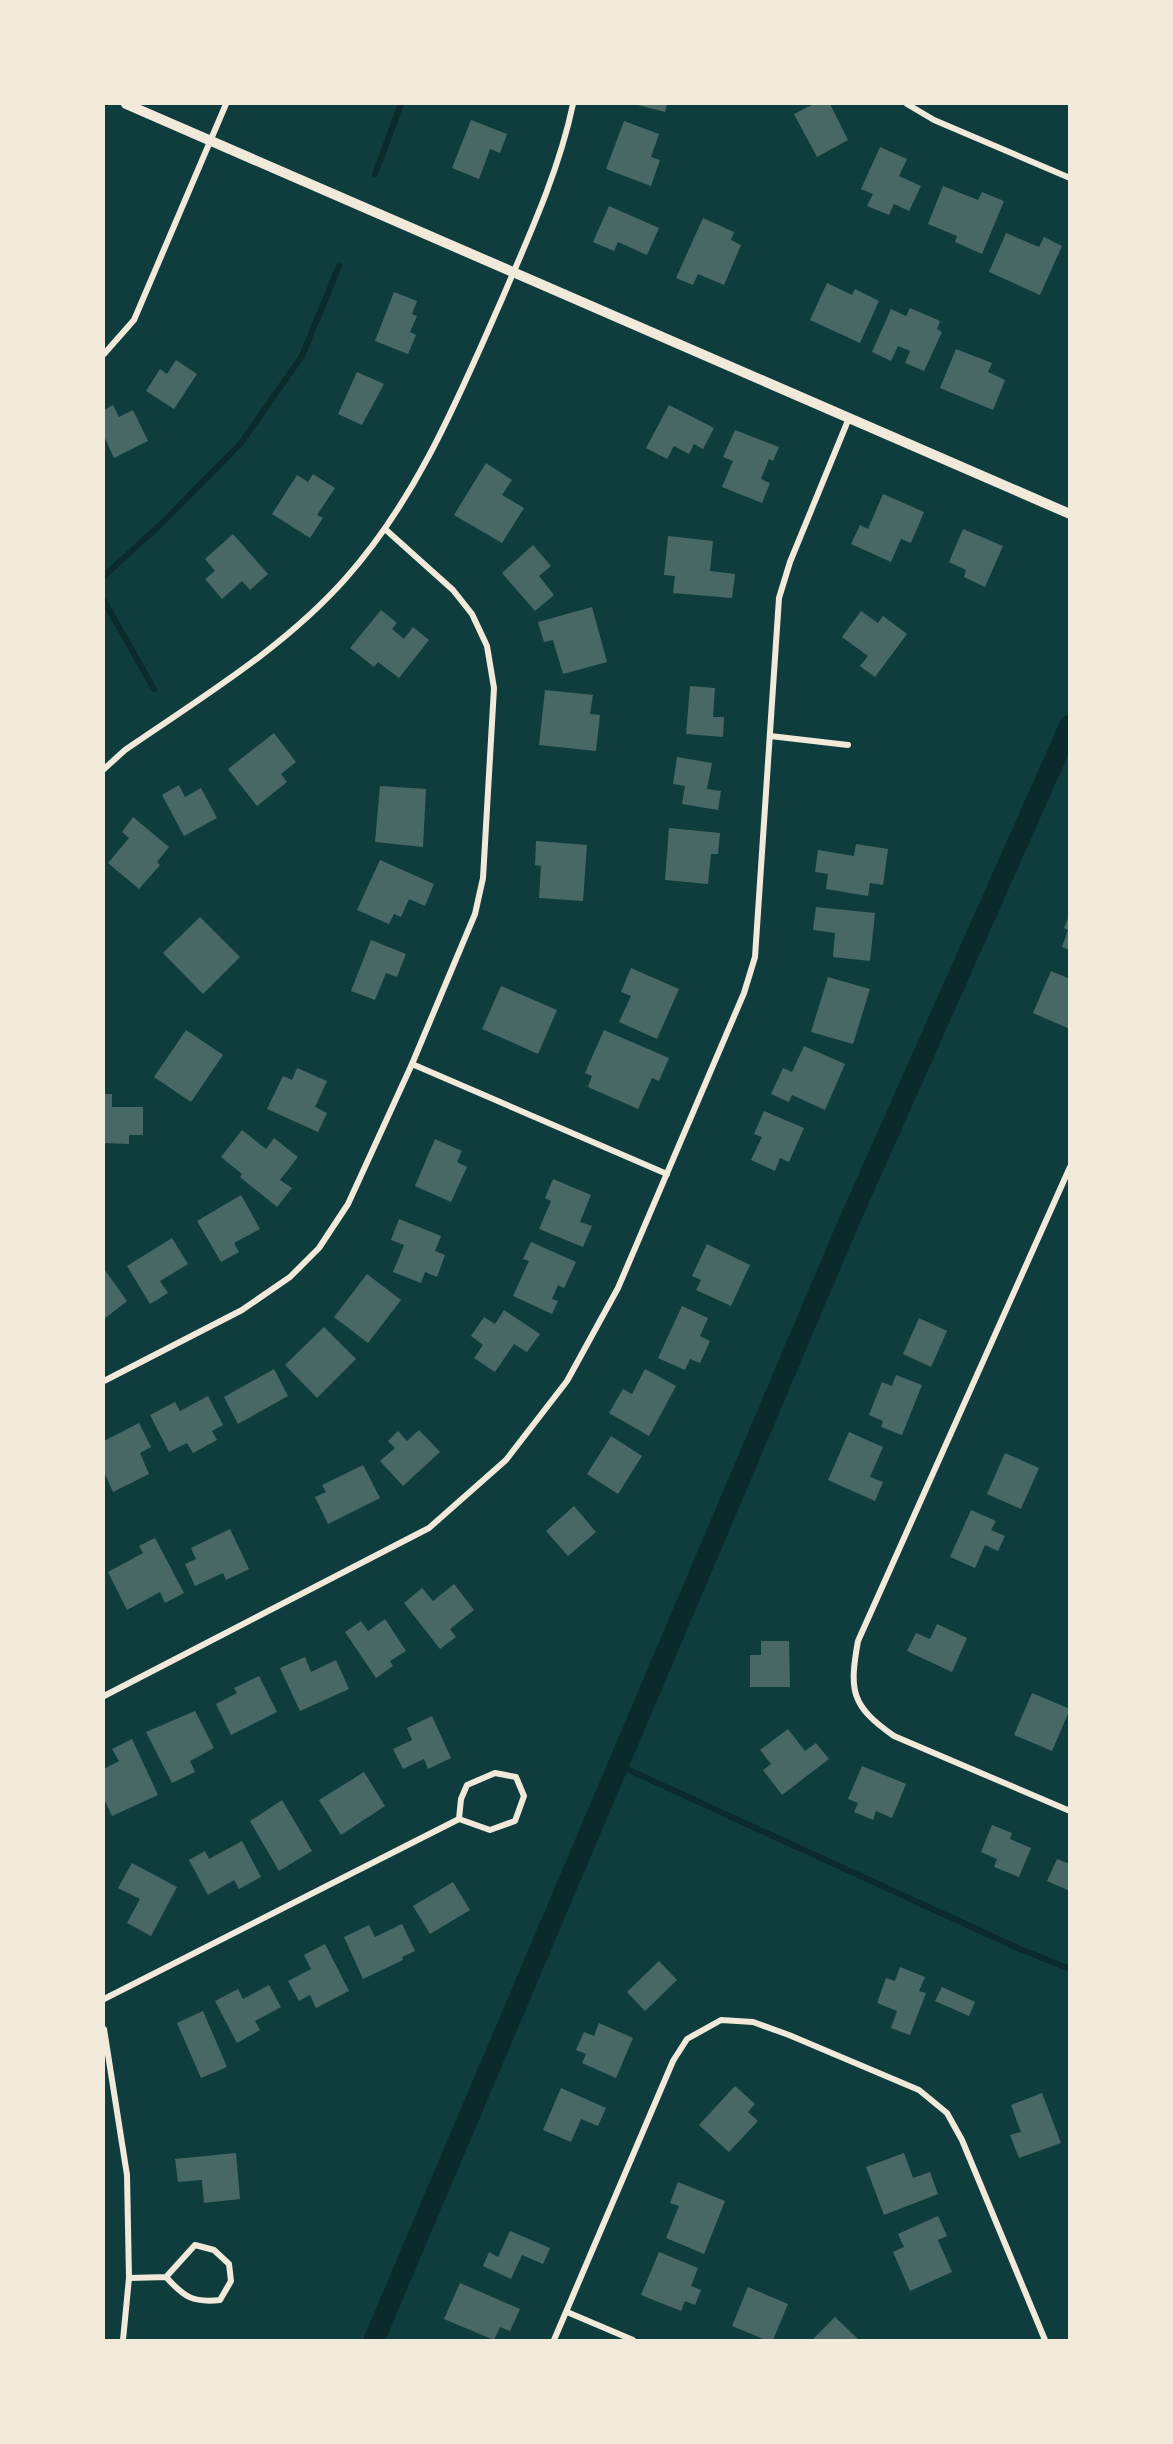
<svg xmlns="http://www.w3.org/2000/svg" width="1173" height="2444" font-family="'Asap Condensed',sans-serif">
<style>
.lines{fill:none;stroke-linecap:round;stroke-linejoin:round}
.stream{stroke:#0a2a2b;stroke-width:6}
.canal{stroke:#0a2a2b;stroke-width:21}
.building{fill:#486865}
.minor{stroke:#f1e9da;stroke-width:6}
.tertiary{stroke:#f1e9da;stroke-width:10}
</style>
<rect width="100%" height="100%" fill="#0f3d3e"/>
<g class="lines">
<g class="stream">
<path d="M375 174 401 104"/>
<path d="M104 576 161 524 241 443 302 356 339 266"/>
<path d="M104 601 154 689"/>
<path d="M618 1765 1020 1949 1070 1969"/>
</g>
<path class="canal" d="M374 2340 848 1224 1070 725"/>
</g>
<g class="building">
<path d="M634 104H667L665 112Z"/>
<path d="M814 104H830L848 140 817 157 794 114Z"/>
<path d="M471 120 507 134 500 153 490 149 479 179 452 168Z"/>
<path d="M624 121 659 134 651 157 660 160 651 186 606 169Z"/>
<path d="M880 147 907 159 899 176 921 186 909 211 894 204 889 215 867 206 873 194 861 189Z"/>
<path d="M943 186 978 200 982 192 1004 201 982 254 955 242 957 236 928 224Z"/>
<path d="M609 206 659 228 647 255 618 242 614 251 593 242Z"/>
<path d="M703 218 734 232 731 240 741 245 724 285 698 274 693 285 676 278Z"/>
<path d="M1006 233 1039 247 1044 237 1062 246 1040 295 989 272Z"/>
<path d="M827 283 852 295 855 289 879 301 860 343 810 320Z"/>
<path d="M394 292 417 301 412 314 417 316 410 332 416 335 408 354 375 341Z"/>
<path d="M910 308 940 321 937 329 942 332 924 371 905 363 910 351 898 346 891 361 872 352 891 309 906 316Z"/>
<path d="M956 349 992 363 988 372 1005 380 993 410 940 388Z"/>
<path d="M176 360 197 374 174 409 146 391 160 369 167 374Z"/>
<path d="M357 372 384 384 362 425 338 414Z"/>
<path d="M113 405 119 417 133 410 148 441 114 458 104 436V410Z"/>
<path d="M669 405 714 428 703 449 694 444 689 454 674 446 667 459 646 448Z"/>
<path d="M735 430 779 447 773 461 769 459 761 479 770 483 762 503 722 487 733 461 723 457Z"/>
<path d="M486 463 512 480 502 495 524 508 502 543 454 515Z"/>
<path d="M313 474 335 488 317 515 323 518 310 538 272 514 297 475 308 482Z"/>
<path d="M883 494 924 512 911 543 901 539 891 562 851 544 860 525 868 529Z"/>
<path d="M963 529 1003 546 985 587 964 577 966 570 949 562Z"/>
<path d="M233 534 268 574 250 590 242 581 222 599 205 579 215 571 205 559Z"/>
<path d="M668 536 713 541 710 571 735 574 732 598 673 593 675 576 664 575Z"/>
<path d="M533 545 551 566 539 576 554 595 535 611 502 573Z"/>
<path d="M592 607 607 662 563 674 553 640 544 642 538 622Z"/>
<path d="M381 610 397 623 392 629 404 639 413 627 429 640 399 678 378 662 374 667 350 648Z"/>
<path d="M861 611 878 623 883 616 907 634 875 677 860 666 868 656 842 637Z"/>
<path d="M690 686 715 688 713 717H724L723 737 686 734Z"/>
<path d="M545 690 593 695 590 714 600 715 596 751 539 745Z"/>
<path d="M274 733 296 762 281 774 287 782 257 806 228 769Z"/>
<path d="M677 757 712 763 707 789 721 791 718 810 682 804 685 786 673 784Z"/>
<path d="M179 785 185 797 201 788 217 818 184 836 162 795Z"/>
<path d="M380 786 426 789 423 847 375 842Z"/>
<path d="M133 817 169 847 157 862 160 865 139 889 108 863 129 838 122 832Z"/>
<path d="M669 828 720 833 718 854H711L708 884 665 880Z"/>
<path d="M536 841 587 845 583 901 539 898 541 866 535 865Z"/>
<path d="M856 844 888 849 883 885 870 883 868 896 826 889 828 874 815 872 818 850 854 856Z"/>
<path d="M380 860 434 884 425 906 409 899 401 917 394 914 389 924 357 910Z"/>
<path d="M816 907 875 913 870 961 833 957 835 933 813 930Z"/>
<path d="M1069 916H1070V950L1062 947 1068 930 1064 928Z"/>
<path d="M200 917 240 957 203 994 163 953Z"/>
<path d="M371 940 406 954 397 977 386 973 375 1000 351 991Z"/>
<path d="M631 968 679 989 657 1039 619 1022 631 996 621 992Z"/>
<path d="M1051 971 1070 979V1029L1033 1013Z"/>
<path d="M828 977 870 989 853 1044 811 1032Z"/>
<path d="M501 986 557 1010 538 1054 482 1029Z"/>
<path d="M186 1030 223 1055 191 1102 154 1077Z"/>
<path d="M604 1030 669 1058 659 1081 652 1078 638 1109 588 1087 592 1076 585 1073Z"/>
<path d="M804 1046 845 1064 825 1110 792 1095 789 1102 771 1094 783 1068 792 1072Z"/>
<path d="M297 1068 327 1081 315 1107 327 1113 318 1132 267 1109 283 1076 292 1080Z"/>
<path d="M104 1094H112V1107H143V1135H129V1144L104 1143Z"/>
<path d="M764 1111 804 1128 789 1162 780 1158 775 1171 751 1160 762 1137 754 1134Z"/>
<path d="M242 1130 266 1149 274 1138 298 1157 280 1180 292 1188 277 1207 240 1177 242 1174 221 1157Z"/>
<path d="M435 1139 462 1151 457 1162 467 1167 451 1202 415 1186Z"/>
<path d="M553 1179 591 1195 580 1222 592 1226 583 1247 539 1229 551 1201 545 1198Z"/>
<path d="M241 1195 260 1229 234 1243 239 1252 221 1262 197 1221Z"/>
<path d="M399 1219 441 1236 435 1251 445 1255 437 1277 425 1272 421 1283 393 1272 404 1245 391 1240Z"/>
<path d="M172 1238 188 1264 160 1281 168 1293 150 1304 127 1266Z"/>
<path d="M531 1242 576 1262 564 1288 558 1285 552 1299 558 1301 552 1314 513 1296 529 1261 523 1259Z"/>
<path d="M707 1244 750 1265 731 1306 696 1290 701 1280 692 1276Z"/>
<path d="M104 1269 127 1301 104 1319Z"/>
<path d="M367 1274 401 1300 368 1343 334 1317Z"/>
<path d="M682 1306 708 1318 700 1336 710 1341 700 1363 690 1359 685 1370 658 1358Z"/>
<path d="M504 1310 540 1334 527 1352 514 1344 495 1372 474 1358 483 1345 471 1336 484 1317 495 1324Z"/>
<path d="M919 1318 947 1331 931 1367 903 1354Z"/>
<path d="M324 1327 356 1359 317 1398 285 1365Z"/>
<path d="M274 1369 288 1396 238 1424 224 1397Z"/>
<path d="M645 1369 676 1386 649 1436 609 1413 623 1389 632 1394Z"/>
<path d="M896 1375 922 1385 902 1435 881 1427 883 1421 869 1415 882 1382 892 1386Z"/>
<path d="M208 1396 223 1425 212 1431 217 1440 193 1453 187 1443 169 1452 150 1415 175 1402 180 1411Z"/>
<path d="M139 1423 151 1447 140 1453 149 1474 113 1492 104 1472V1441Z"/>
<path d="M419 1430 440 1452 403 1486 380 1461 395 1448 388 1441 398 1431 407 1441Z"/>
<path d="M849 1432 883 1447 870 1477 883 1482 875 1501 828 1480Z"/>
<path d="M611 1436 642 1456 618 1494 587 1474Z"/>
<path d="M1005 1453 1039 1468 1021 1509 987 1494Z"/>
<path d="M363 1465 380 1498 328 1524 315 1497 326 1492 322 1485Z"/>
<path d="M574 1506 596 1532 568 1556 546 1531Z"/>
<path d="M971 1510 996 1521 991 1530 1005 1536 998 1551 985 1545 975 1568 950 1557Z"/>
<path d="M230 1529 249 1569 226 1580 223 1573 195 1586 185 1564 196 1559 191 1548Z"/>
<path d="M155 1538 184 1593 165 1603 160 1592 127 1610 108 1572 143 1553 139 1546Z"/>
<path d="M454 1584 474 1610 450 1629 456 1637 440 1649 404 1603 422 1588 433 1601Z"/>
<path d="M385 1619 406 1651 390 1661 393 1666 376 1678 345 1632 361 1621 368 1631Z"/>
<path d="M937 1624 967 1638 952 1672 907 1651 916 1633 930 1639Z"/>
<path d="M761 1641H789L790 1687H750V1655H761Z"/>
<path d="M305 1657 311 1672 336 1660 349 1689 300 1711 280 1668Z"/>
<path d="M259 1676 277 1712 231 1735 216 1704 237 1693 234 1688Z"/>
<path d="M1032 1693 1070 1709 1052 1751 1014 1735Z"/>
<path d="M195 1711 214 1748 190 1761 195 1772 172 1783 146 1732Z"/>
<path d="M432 1716 451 1758 428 1769 424 1759 403 1769 393 1749 412 1740 407 1728Z"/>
<path d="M788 1729 805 1751 816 1743 829 1759 782 1795 763 1770 771 1764 760 1750Z"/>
<path d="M132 1739 158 1795 112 1816 104 1799V1769L119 1761 112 1749Z"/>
<path d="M862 1766 906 1784 892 1818 876 1811 873 1820 854 1812 858 1803 848 1799Z"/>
<path d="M364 1772 385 1806 341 1835 319 1800Z"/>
<path d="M282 1800 312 1851 279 1871 250 1821Z"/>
<path d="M992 1825 1012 1833 1010 1839 1031 1848 1019 1877 994 1867 997 1859 981 1852Z"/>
<path d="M242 1841 261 1877 239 1889 234 1880 208 1895 189 1860 205 1851 209 1859Z"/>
<path d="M1057 1859 1070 1864V1891L1047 1881Z"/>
<path d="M132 1863 177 1887 151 1936 127 1923 140 1899 118 1888Z"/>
<path d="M453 1882 470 1910 430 1934 413 1906Z"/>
<path d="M402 1924 415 1951 402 1957 403 1960 363 1979 344 1937 369 1925 375 1937Z"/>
<path d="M325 1944 349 1991 316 2008 310 1995 299 2001 288 1981 311 1969 304 1955Z"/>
<path d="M659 1961 677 1980 645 2011 627 1992Z"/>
<path d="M900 1967 925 1977 919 1991 926 1993 910 2035 891 2028 897 2011 877 2003 886 1978 895 1981Z"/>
<path d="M269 1985 281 2007 255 2021 260 2030 237 2043 215 2001 238 1989 243 1999Z"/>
<path d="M942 1987 975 2002 969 2016 935 2001Z"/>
<path d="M203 2011 227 2067 201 2078 177 2023Z"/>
<path d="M599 2023 633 2038 616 2078 582 2063 586 2054 576 2050 584 2032 594 2036Z"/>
<path d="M735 2086 755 2104 748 2112 758 2121 729 2152 699 2125Z"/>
<path d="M561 2088 606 2108 598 2126 581 2119 571 2142 543 2130Z"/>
<path d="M1042 2093 1061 2143 1019 2158 1010 2135 1021 2132 1011 2105Z"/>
<path d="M236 2153 240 2199 204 2203 202 2180 178 2182 175 2159Z"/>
<path d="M904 2153 913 2178 930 2172 938 2194 884 2215 866 2167Z"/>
<path d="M678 2182 725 2201 704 2254 666 2238 679 2206 670 2203Z"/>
<path d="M938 2216 947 2236 938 2240 952 2272 910 2291 893 2252 904 2247 898 2234Z"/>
<path d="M510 2231 550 2248 543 2264 522 2255 511 2279 483 2266 489 2252 498 2257Z"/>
<path d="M659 2252 698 2268 691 2286 701 2290 695 2305 685 2301 681 2311 641 2295Z"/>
<path d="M460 2283 520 2309 510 2331 500 2327 494 2340 444 2319Z"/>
<path d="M748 2287 788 2304 773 2340H766L732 2326Z"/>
<path d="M835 2317 859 2340H812Z"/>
</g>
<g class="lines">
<g class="minor">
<path d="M907 104 934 120 1070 178"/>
<path d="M104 354 134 320 226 104"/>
<path d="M770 736 848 745"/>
<path d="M104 769 125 750C202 697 284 648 346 578 418 497 459 396 502 299 529 236 559 171 573 104"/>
<path d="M412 1064 667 1174"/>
<path d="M1070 1167 858 1641C849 1691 851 1706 894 1736L1070 1811"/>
<path d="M104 1381 242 1310 290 1277 319 1248 348 1204 412 1064 475 914 483 878 494 688 487 646 472 614 453 590 385 529"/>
<path d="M104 1696 429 1528 506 1460 567 1381 618 1288 744 993 755 957 779 598 790 562 849 418"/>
<path d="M495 1773 516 1777 524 1796 515 1821 490 1830 459 1819 461 1799 467 1785Z"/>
<path d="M104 1999 459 1819"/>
<path d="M104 2029 127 2175 129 2278 123 2340"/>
<path d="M129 2278 166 2277C184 2297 193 2303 220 2300L231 2281 229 2264 214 2250 195 2245 166 2277"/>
<path d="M567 2312 633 2340"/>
<path d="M554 2340 673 2061 687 2039 721 2020 753 2022 789 2035 919 2090 947 2113 962 2140 1045 2340"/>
</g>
<path class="tertiary" d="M126 104 1070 514"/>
</g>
<rect width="1173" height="2444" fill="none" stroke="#f1e9da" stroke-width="210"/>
</svg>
